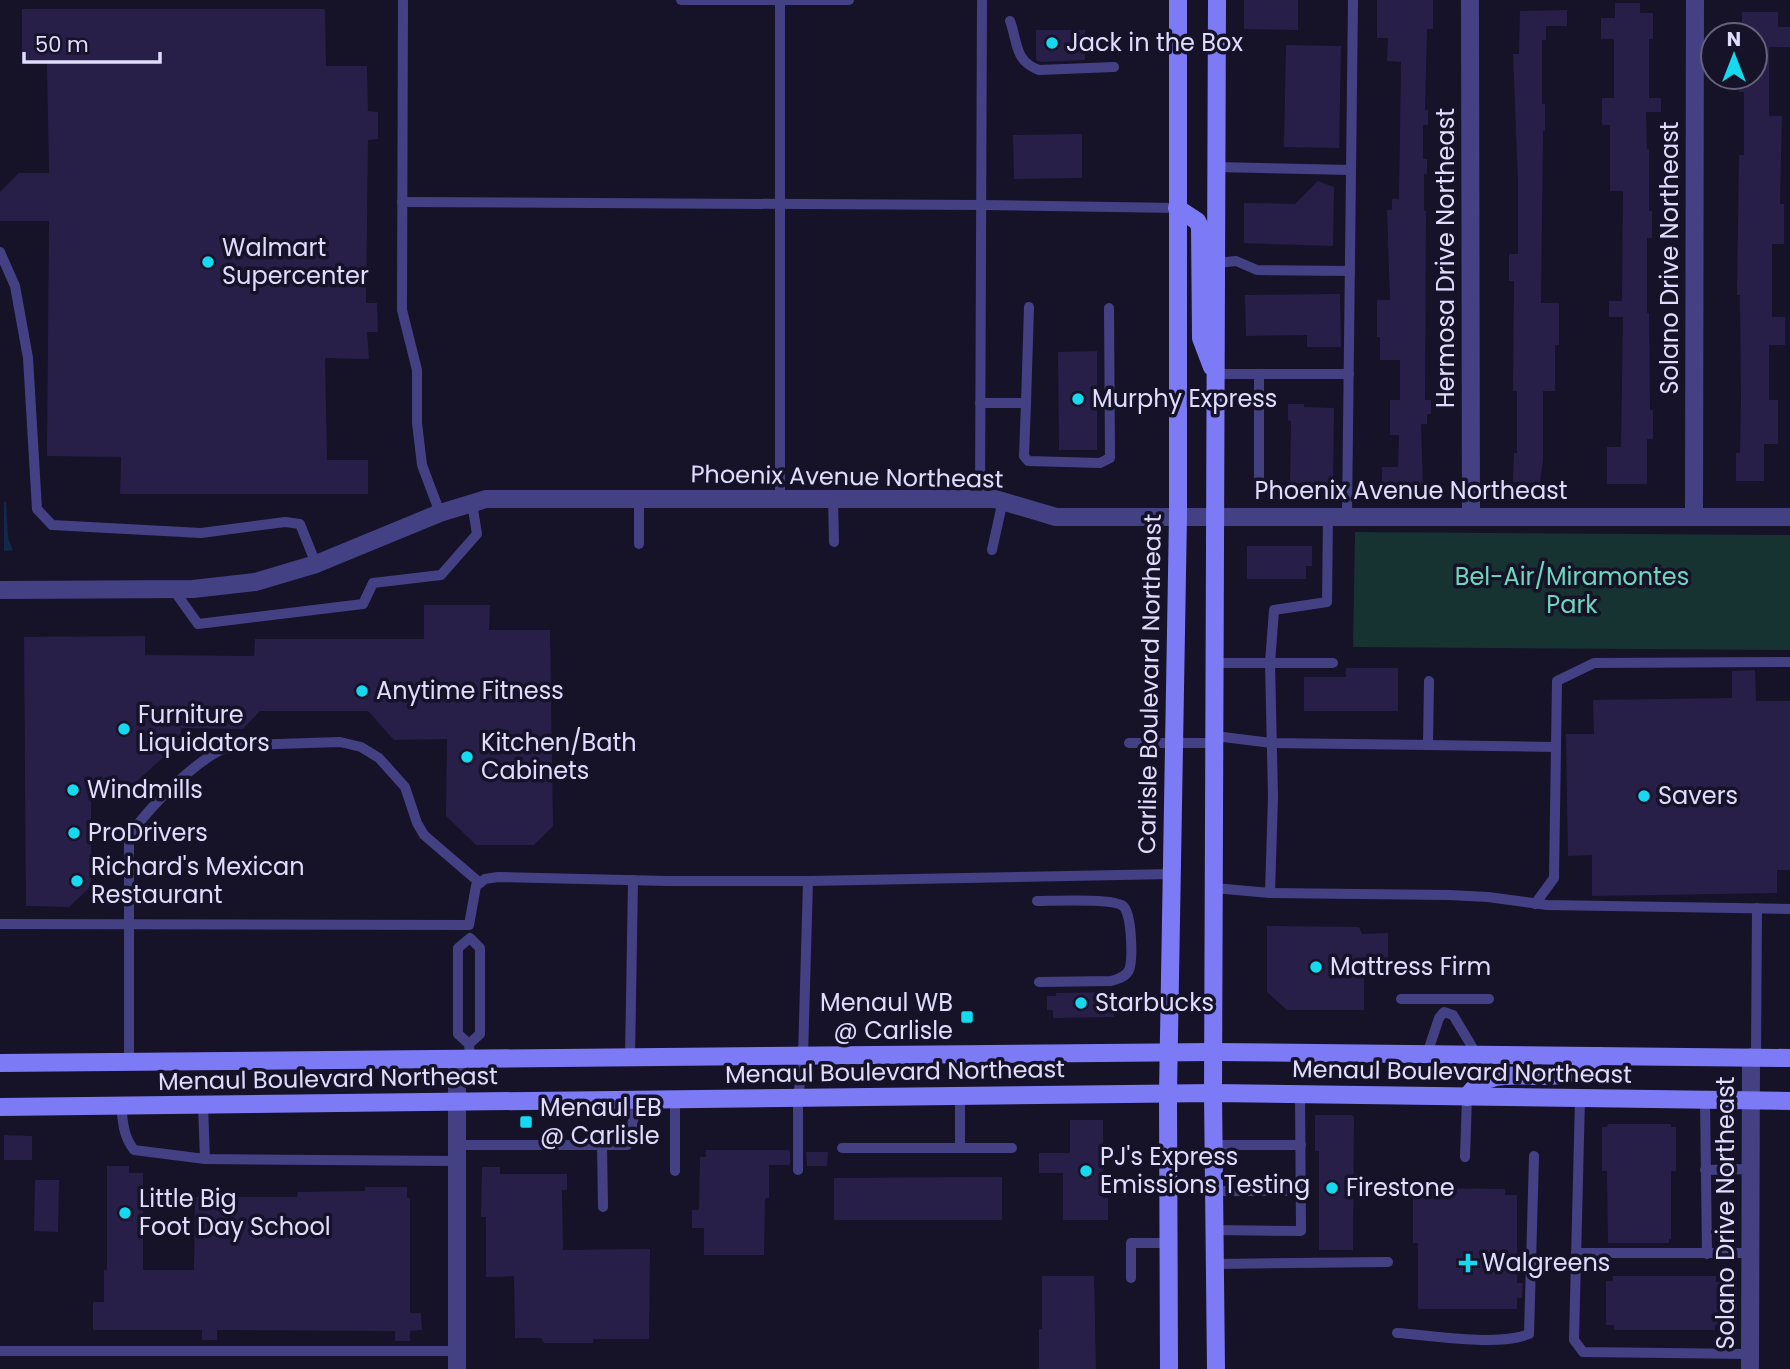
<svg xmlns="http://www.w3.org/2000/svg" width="1790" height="1369" font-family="Poppins,sans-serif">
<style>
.green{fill:#163231}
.water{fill:#13284c}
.building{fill:#281f48}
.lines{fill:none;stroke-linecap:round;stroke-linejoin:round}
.service{stroke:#434184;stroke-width:10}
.minor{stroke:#434184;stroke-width:18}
.secondary{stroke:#7d7af6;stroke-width:18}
.poi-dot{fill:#15d9ef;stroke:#161228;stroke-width:2.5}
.labels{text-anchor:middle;stroke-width:7;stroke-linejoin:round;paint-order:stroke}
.poi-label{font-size:24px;fill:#e0dcfd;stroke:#161228;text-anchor:start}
.street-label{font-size:24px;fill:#e0dcfd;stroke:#161228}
.park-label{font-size:24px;fill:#6cd9be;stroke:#161228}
</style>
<rect width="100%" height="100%" fill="#161228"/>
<path class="green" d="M1355 532 1790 535V650L1353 647Z"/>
<path class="water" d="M4 502H6L8 538 13 550 4 551Z"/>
<g class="building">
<path d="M1244 0H1298V30L1244 29Z"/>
<path d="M1377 0H1433V29H1427L1425 110H1428V125H1423V159H1427V174H1424V211H1426L1425 400H1431V414H1427V424H1421L1423 488 1382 487V467H1398L1399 435H1390V400H1400V360H1380V337H1377V300H1390L1387 210H1392V199H1399L1401 62 1387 61 1388 38H1377Z"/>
<path d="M1615 3H1640V13H1653V39H1649V98H1661V112H1646L1647 149H1649V211H1652V238H1647V313H1649L1650 410H1653V439H1647V484H1607V447H1621L1623 317H1609V301H1622L1623 191H1610V125H1602V98H1614V39H1601V18H1615Z"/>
<path d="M22 9H325L326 66H367L368 111 378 112V139L368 140 366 303H377L378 332H367L369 359 325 358 327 460H368V494H120L121 457 47 456 49 221H0V192L19 173H49L47 61 22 60Z"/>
<path d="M1567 10V26H1546V40H1542V104H1545V131H1543L1541 303H1559V345H1555V391H1543V459L1540 483 1513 482 1514 453H1517V391H1513L1514 281H1509V254H1518V181L1513 54H1519L1520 11Z"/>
<path d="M1742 12H1778V27H1790V47H1769V116H1782L1780 204H1784V244H1772V317H1785V345H1769V400H1778V444H1764V481H1736V453H1740L1741 400 1740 295H1737L1739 155H1744V92H1739V77H1755V35H1742Z"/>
<path d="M1036 30H1085V60L1041 62 1036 60Z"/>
<path d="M1286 45 1341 46 1339 148 1284 147Z"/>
<path d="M1082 134V178L1014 179 1013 135Z"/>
<path d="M1318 181 1334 187 1333 246 1244 243V203L1295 204Z"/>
<path d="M1340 294 1341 347H1307V335L1246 336 1245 295Z"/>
<path d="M1097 351V450H1059L1058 352Z"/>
<path d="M1288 404H1304V407L1334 408 1333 484 1290 483 1291 421 1288 420Z"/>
<path d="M1247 546H1312V566H1306V579H1247Z"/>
<path d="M424 605H490L489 630H550L553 826 534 845H476L446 816 447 739 394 740 368 711H260L243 729 181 728V741L135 783 91 782V886L69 907 26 906 24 637 145 636V655L254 656 255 639H424Z"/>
<path d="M1346 668H1398V711H1304V677H1346Z"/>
<path d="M1755 670 1756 701H1790V870H1777V893L1592 896V855L1568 856 1566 734H1594L1593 700 1732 698V671Z"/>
<path d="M1267 926 1359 927 1362 934 1388 933V969H1364V1010H1287L1267 992Z"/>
<path d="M1114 992V1017L1053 1018V1010H1047V996H1056V993Z"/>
<path d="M1315 1115H1351L1354 1117 1353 1250H1319V1151H1315Z"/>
<path d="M1070 1120H1103V1198H1108V1220H1063V1173H1039V1153H1070Z"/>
<path d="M1608 1124H1671V1127H1676V1171H1671V1239H1669V1243H1608L1607 1171H1602V1127H1607Z"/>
<path d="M4 1135 32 1136V1160H4Z"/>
<path d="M706 1150H788L790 1152V1165H769V1198H765L764 1255H704V1228H692V1210H699L700 1157H706Z"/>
<path d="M806 1152H828L827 1166H807Z"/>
<path d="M107 1166H129V1173H143V1270H194L195 1197H297L298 1192 365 1191V1187H407V1198H410V1313H421L422 1330 410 1331V1341H395V1331L217 1330V1340H202V1330H93V1302H104V1270H107Z"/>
<path d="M482 1167H500V1174H567V1190H562L563 1250 650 1249 649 1339H593V1343H544L541 1338H515L514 1276 486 1277V1217H481Z"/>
<path d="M1002 1177V1220H834V1178Z"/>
<path d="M35 1180H59L58 1232 34 1231Z"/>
<path d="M1413 1188 1505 1189V1195H1517V1283H1523L1522 1298H1517V1309H1418V1243H1413Z"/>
<path d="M1042 1276H1094L1096 1369H1039V1329H1042Z"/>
<path d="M1613 1276H1716V1282H1723L1722 1325H1715V1330H1614V1325H1606V1281H1613Z"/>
</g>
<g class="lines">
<g class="service">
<path d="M403 0 402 310 417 370V423L422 465 440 513"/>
<path d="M681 0H849"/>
<path d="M1010 21C1018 42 1014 61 1039 70L1114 67"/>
<path d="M1216 167 1351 170"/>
<path d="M402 202 981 205 1177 208"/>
<path d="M0 252 15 286 28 358 37 509 52 525 201 533 285 522 300 524 316 564"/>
<path d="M1216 263 1236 261 1257 270 1350 271"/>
<path d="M1216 374H1349"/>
<path d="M1259 374V479"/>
<path d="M980 403H1026L1024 456 1028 461 1100 463 1110 458 1109 308"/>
<path d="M1026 403 1029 307"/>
<path d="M780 499V0"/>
<path d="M833 499 834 542"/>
<path d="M980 499 982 0"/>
<path d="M1347 515 1353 0"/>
<path d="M639 544V499"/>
<path d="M992 550 1003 500"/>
<path d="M173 589 198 624 363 604 373 583 441 575 477 534 472 503"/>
<path d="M1215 663H1333"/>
<path d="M1215 736 1272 743 1428 745 1429 681"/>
<path d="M1129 743H1214"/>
<path d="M1428 745 1556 747"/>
<path d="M1214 888 1270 893 1273 797 1270 663 1274 610 1327 602 1328 515"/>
<path d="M1270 893 1449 895 1488 897 1547 905 1790 909"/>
<path d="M1037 901C1053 901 1113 898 1123 906 1132 913 1133 960 1129 970 1126 977 1118 979 1111 981L1039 982"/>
<path d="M1535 904 1554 878 1557 681 1594 663 1790 662"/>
<path d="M0 924 469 925 476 886 485 879 498 877 668 881H808L1172 874"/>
<path d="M1401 999H1489"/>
<path d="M469 1044 480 1034V948L470 938 458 948V1034L469 1044 470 1059"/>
<path d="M1427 1054 1439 1018 1444 1012 1453 1015 1477 1055"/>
<path d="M1756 1057 1757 908"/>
<path d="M630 1058 633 880"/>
<path d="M129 1062V837C146 810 188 769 215 753 224 747 235 746 246 745L340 742 361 747 379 758 405 787 417 823 424 835 480 883"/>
<path d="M1580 1098 1574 1340 1583 1352 1750 1354"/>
<path d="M1705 1100 1707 1254"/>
<path d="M121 1105C123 1122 123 1136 134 1150L205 1159 456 1161"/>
<path d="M203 1105 205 1159"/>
<path d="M456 1145H627L634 1117 633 1100"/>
<path d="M602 1145 603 1207"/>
<path d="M1213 1145H1301"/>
<path d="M842 1148H1012"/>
<path d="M960 1148V1096"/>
<path d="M1465 1157 1467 1097"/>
<path d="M798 1170V1098L803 1057 808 881"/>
<path d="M1705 1170 1750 1169"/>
<path d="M675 1171V1100"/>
<path d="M1214 1191H1301"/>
<path d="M1214 1230 1301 1231 1300 1094"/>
<path d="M1576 1253H1750"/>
<path d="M1215 1264 1388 1262"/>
<path d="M1131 1278V1243H1169"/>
<path d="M1397 1333C1432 1335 1498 1347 1529 1334L1534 1156"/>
<path d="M0 1351H457"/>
</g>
<g class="minor">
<path d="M1470 0 1471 516"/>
<path d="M1694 517 1695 0"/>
<path d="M0 590 193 589 255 582 316 564 440 513 486 499H995L1056 517H1790"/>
<path d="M457 1059V1369"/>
<path d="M1750 1369 1751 1057"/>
</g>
<g class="secondary">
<path d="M1177 208 1197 221 1200 227 1201 338 1212 367"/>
<path d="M0 1063 1213 1052 1790 1058"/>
<path d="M1467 1097C1490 1062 1531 1082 1565 1074 1579 1071 1588 1064 1599 1056"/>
<path d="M0 1107 1213 1093 1790 1101"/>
<path d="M1169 1369 1168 1093 1178 516V0"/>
<path d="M1216 1369 1213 1093 1217 0"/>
</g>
</g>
<g class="poi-dot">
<circle cx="1052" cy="43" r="7"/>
<circle cx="208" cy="262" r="7"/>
<circle cx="1078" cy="399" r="7"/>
<circle cx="362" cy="691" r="7"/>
<circle cx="124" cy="729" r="7"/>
<circle cx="467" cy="757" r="7"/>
<circle cx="73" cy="790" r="7"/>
<circle cx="1644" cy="796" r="7"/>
<circle cx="74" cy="833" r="7"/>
<circle cx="77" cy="881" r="7"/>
<circle cx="1316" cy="967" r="7"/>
<circle cx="1081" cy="1003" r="7"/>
<rect x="960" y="1010" width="14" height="14" rx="3.5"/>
<rect x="519" y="1115" width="14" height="14" rx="3.5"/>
<circle cx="1086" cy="1171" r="7"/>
<circle cx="1332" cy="1188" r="7"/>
<circle cx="125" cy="1213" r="7"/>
<path d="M1464.5 1252.5h7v7h7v7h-7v7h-7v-7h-7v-7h7z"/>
</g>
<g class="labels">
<g class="poi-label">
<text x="1066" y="51">Jack in the Box</text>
<text x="222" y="256">Walmart<tspan x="222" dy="28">Supercenter</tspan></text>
<text x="1092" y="407">Murphy Express</text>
<text x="376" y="699">Anytime Fitness</text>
<text x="138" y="723">Furniture<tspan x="138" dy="28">Liquidators</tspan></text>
<text x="481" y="751">Kitchen/Bath<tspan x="481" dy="28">Cabinets</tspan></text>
<text x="87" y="798">Windmills</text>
<text x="1658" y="804">Savers</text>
<text x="88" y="841">ProDrivers</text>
<text x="91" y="875">Richard's Mexican<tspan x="91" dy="28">Restaurant</tspan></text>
<text x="1330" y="975">Mattress Firm</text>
<text x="953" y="1011" text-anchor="end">Menaul WB<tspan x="953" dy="28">@ Carlisle</tspan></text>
<text x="1095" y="1011">Starbucks</text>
<text x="540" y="1116">Menaul EB<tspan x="540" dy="28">@ Carlisle</tspan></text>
<text x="1100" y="1165">PJ's Express<tspan x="1100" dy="28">Emissions Testing</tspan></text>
<text x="1346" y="1196">Firestone</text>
<text x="139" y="1207">Little Big<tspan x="139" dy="28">Foot Day School</tspan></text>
<text x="1482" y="1271">Walgreens</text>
</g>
<g class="street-label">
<text transform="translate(1446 258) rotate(-90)" y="8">Hermosa Drive Northeast</text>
<text transform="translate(1670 258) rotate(-90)" y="8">Solano Drive Northeast</text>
<text transform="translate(847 477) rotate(1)" y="8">Phoenix Avenue Northeast</text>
<text x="1411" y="499">Phoenix Avenue Northeast</text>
<text transform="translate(1150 684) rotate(-89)" y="8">Carlisle Boulevard Northeast</text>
<text transform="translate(895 1072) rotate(-1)" y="8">Menaul Boulevard Northeast</text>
<text transform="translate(1462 1072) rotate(1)" y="8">Menaul Boulevard Northeast</text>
<text transform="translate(328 1079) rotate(-1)" y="8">Menaul Boulevard Northeast</text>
<text transform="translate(1726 1213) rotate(-90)" y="8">Solano Drive Northeast</text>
</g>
<g class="park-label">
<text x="1572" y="585">Bel-Air/Miramontes<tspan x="1572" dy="28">Park</tspan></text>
</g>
</g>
<g transform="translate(1734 56)"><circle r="33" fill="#161228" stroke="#67637d" stroke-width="2"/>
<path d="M0-5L12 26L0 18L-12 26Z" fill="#15d9ef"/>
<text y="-10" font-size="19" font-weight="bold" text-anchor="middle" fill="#e0dcfd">N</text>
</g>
<path d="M24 52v10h136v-10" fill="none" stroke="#e0dcfd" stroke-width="3.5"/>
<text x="35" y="52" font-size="21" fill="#e0dcfd" stroke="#161228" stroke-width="5" paint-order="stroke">50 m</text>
</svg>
